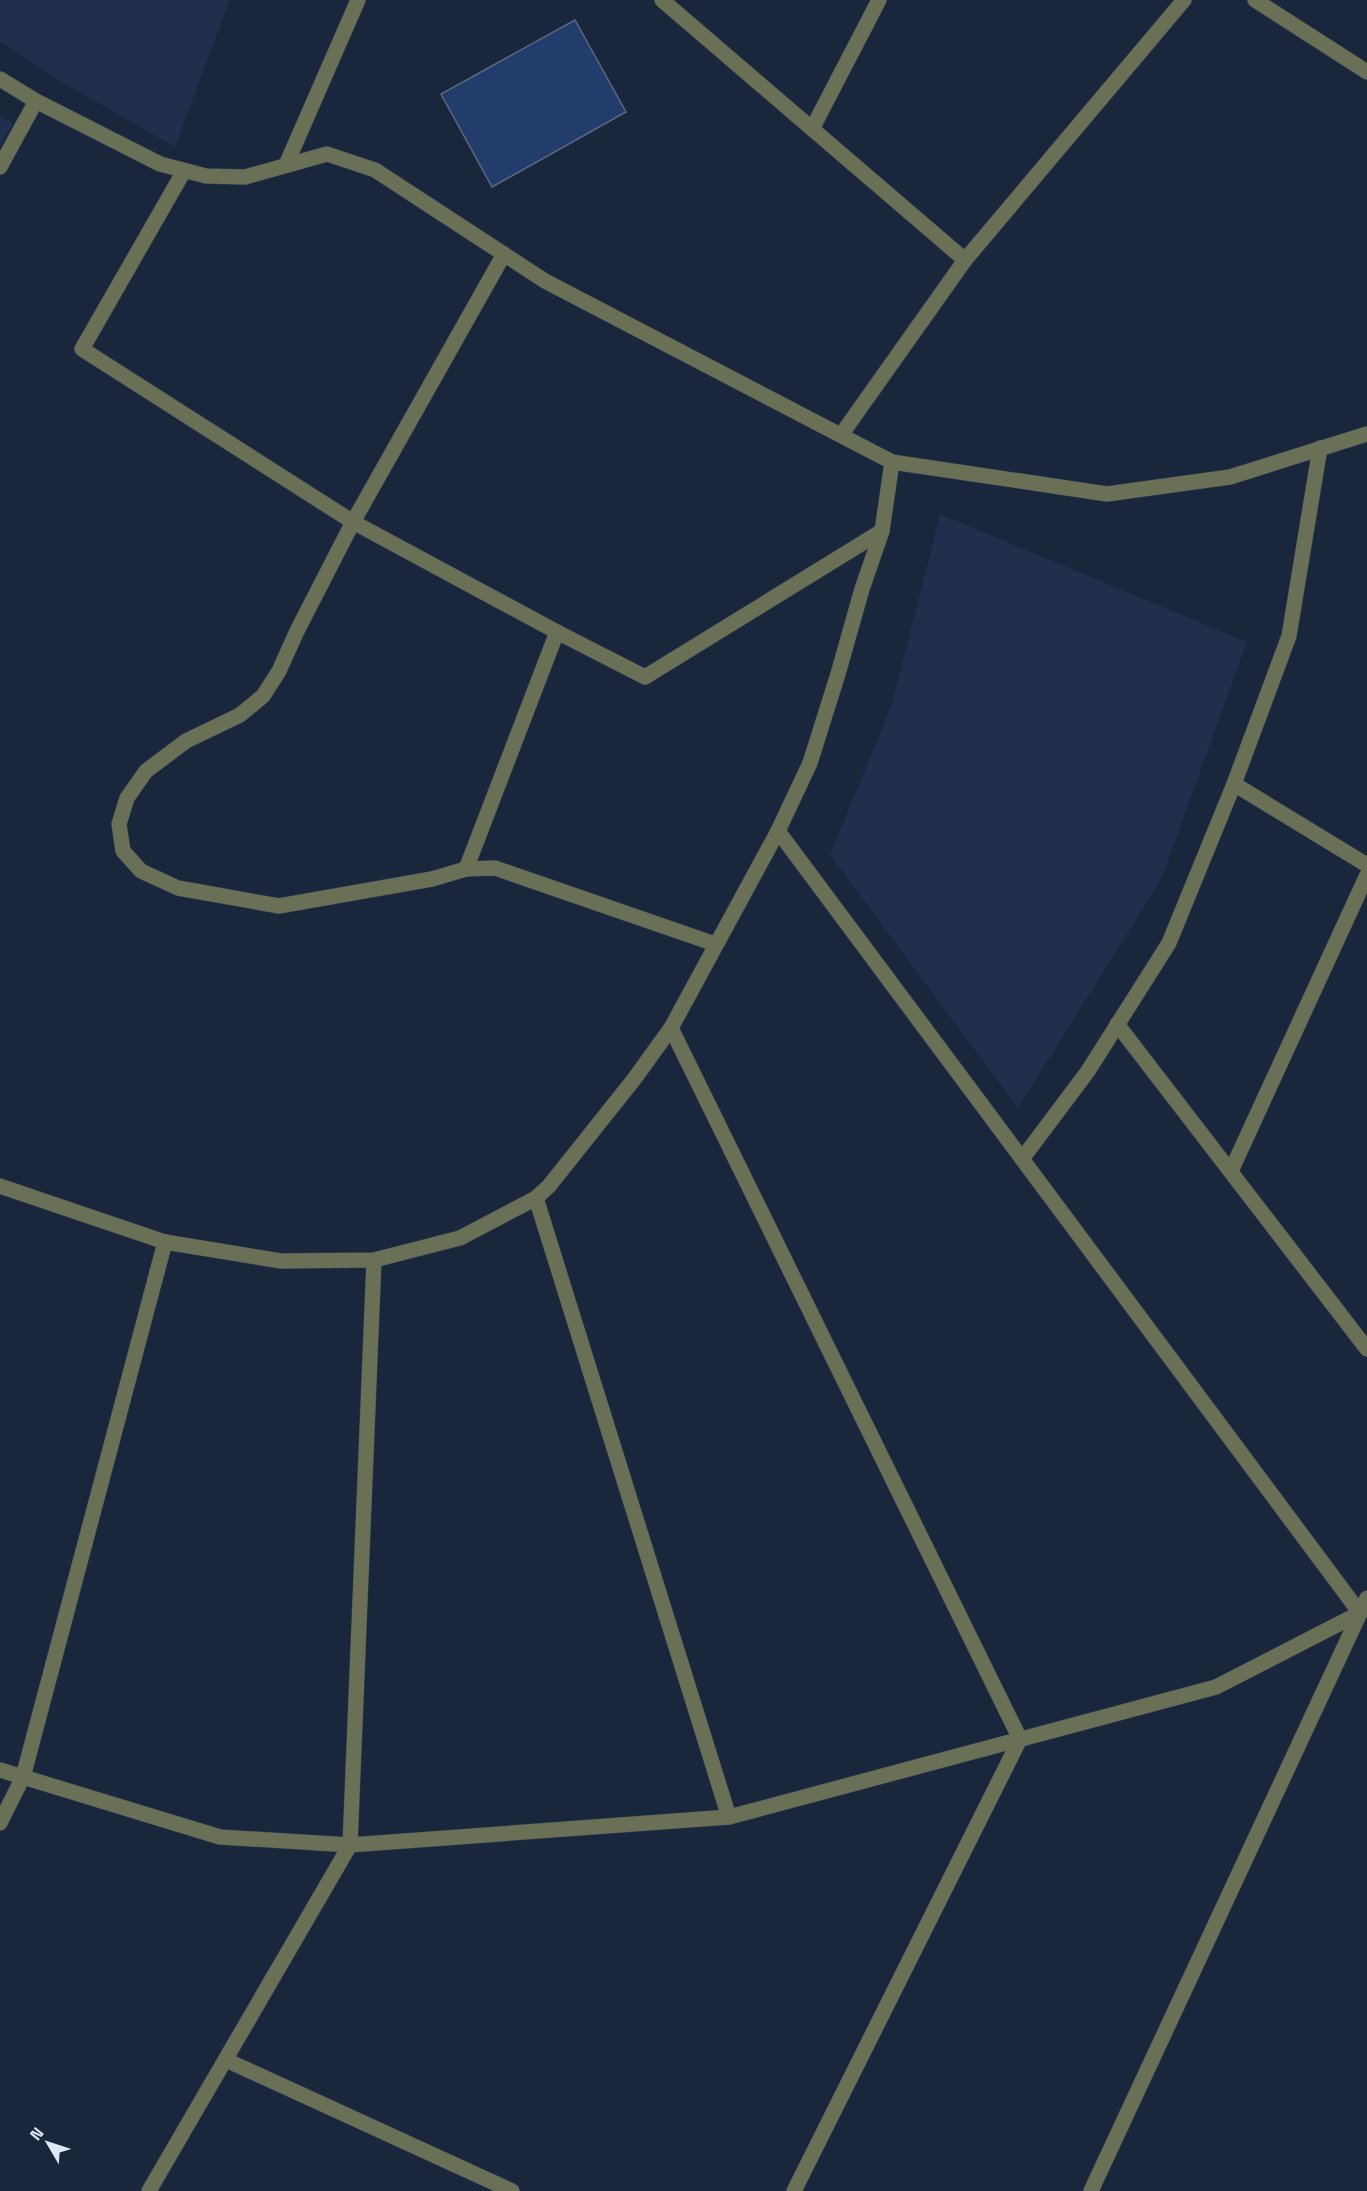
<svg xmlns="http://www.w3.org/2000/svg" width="1367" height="2191" font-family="'Space Grotesk',sans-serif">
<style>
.built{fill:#202f4b}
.building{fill:#223c6b;stroke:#5b6a83;stroke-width:1.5}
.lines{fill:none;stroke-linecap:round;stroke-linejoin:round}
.minor-casing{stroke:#354156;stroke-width:16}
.minor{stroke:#6a7056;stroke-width:15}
</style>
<rect width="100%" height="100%" fill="#19263c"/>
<g class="built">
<path d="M0 0H230L175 147 50 75 0 41Z"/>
<path d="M0 116 13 123 0 146Z"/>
<path d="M940 514 1247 642 1161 880 1018 1108 830 855 892 704Z"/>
</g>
<path class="building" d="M575 20 626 112 492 187 441 94Z"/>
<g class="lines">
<g class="minor-casing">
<g id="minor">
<path d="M662 0 965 260"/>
<path d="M1255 0 1367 72"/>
<path d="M0 79 36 101 160 164 206 176 245 177 327 154 375 170 545 281 892 462 1107 494 1230 477 1367 434"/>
<path d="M812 129 879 0"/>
<path d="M286 165 358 0"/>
<path d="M0 167 36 101"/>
<path d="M184 171 82 349 353 522 557 632 645 677 882 531"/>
<path d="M504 254 353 522 297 631 279 671 263 696 240 715 186 741 146 771 127 798 119 824 123 851 141 871 178 888 279 906 432 879 466 869 495 868 715 944"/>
<path d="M841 435 965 260 1184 0"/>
<path d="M1234 784 1367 865"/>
<path d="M466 869 557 632"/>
<path d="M1117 1024 1367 1349"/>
<path d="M671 1028 1020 1739 794 2191"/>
<path d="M1022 1159 1088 1071 1169 943 1234 784 1289 636 1320 448"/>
<path d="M1231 1171 1367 875"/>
<path d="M0 1186 165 1242 281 1261 374 1260 460 1238 536 1198 549 1186 635 1078 671 1028 778 831 810 763 838 674 862 589 882 531 892 462"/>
<path d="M536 1198 729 1817"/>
<path d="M0 1770 220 1837 350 1845 729 1817 1216 1687 1360 1613 778 831"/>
<path d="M0 1823 23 1777 165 1242"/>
<path d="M226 2060 512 2191"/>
<path d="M149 2191 350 1845 374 1260"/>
<path d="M1091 2191 1367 1598"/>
</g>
</g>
<use href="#minor" class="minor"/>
</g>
<g transform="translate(48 2143) rotate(309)" stroke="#19263c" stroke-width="4.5" paint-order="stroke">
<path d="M0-4.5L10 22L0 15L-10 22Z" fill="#e0e8f7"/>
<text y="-9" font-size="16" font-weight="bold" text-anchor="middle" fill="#e0e8f7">N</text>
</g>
</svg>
